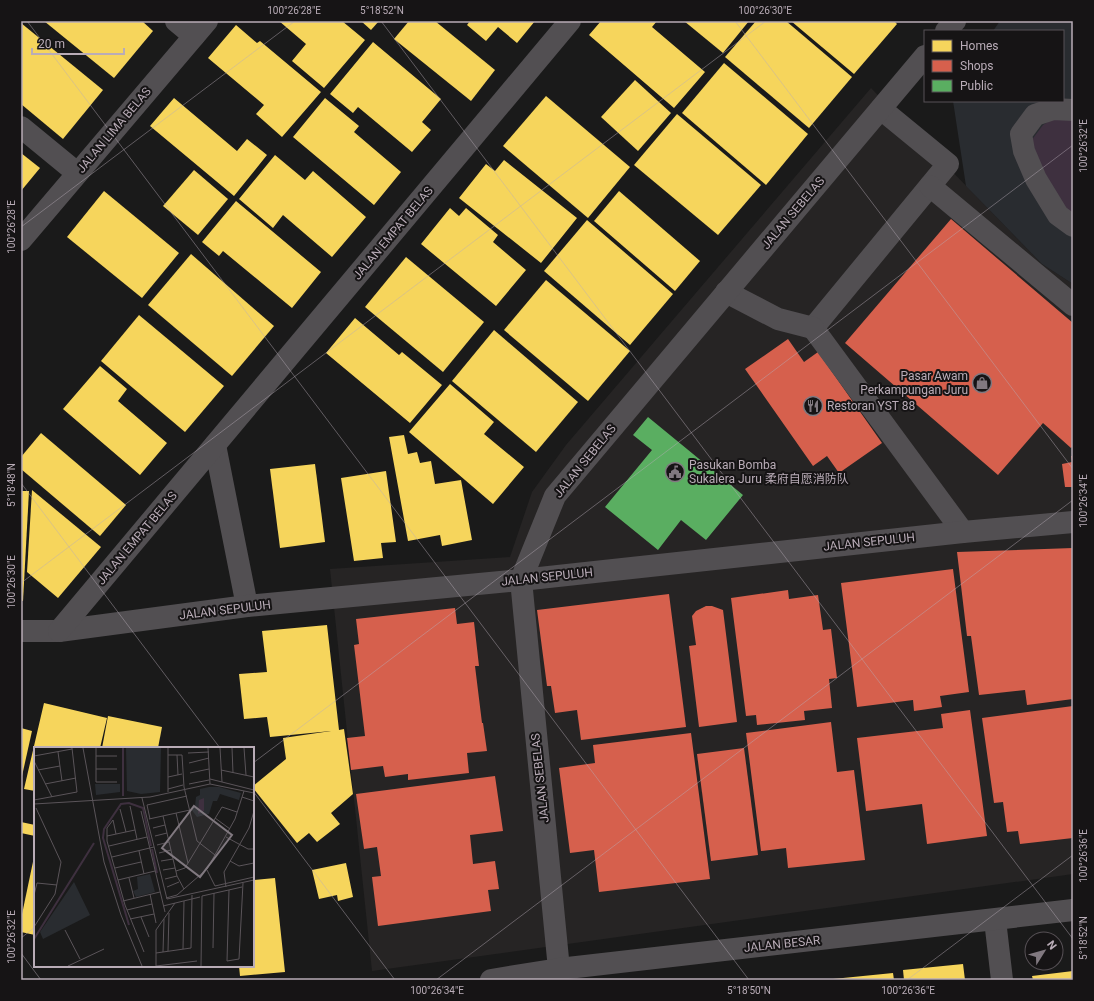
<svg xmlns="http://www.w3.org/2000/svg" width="1094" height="1001" font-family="Roboto,'Noto Sans SC',sans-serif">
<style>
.built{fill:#262424}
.green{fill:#292c30}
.water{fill:#3e303f}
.homes{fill:#f6d55c}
.shops{fill:#d6604d}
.public{fill:#5aae61}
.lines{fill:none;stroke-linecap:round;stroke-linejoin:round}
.minor{stroke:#524f52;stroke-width:22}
.ticks{fill:none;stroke:#b9acb7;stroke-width:1;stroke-opacity:0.45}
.labels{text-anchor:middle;stroke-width:4;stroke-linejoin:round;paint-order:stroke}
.street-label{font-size:12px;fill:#b9acb7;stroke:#161415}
.poi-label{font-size:12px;fill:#b9acb7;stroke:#161415;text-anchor:start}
.inset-river{fill:none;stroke:#3e303f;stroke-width:2}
.inset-road{fill:none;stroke:#5a5459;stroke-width:1}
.view{fill:#817980;fill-opacity:0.15;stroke:#817980;stroke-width:2}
.inset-edge{fill:none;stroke:#b9acb7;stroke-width:2}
.neatline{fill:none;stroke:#b9acb7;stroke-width:1.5}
.ticks-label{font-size:10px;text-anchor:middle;fill:#b9acb7}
</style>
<rect width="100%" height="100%" fill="#1a1a1a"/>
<path class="built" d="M871 88 1042 264 1073 284V874L372 971 330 569 510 557 532 492 566 445Z"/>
<path class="green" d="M1000 21H1073V284L1042 264 966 186 953 101H1063V31H993Z"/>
<path class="water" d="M1057 116 1073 119V218L1058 208 1031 141 1043 125Z"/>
<g class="homes">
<path d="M44 21H142L153 31 114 78Z"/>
<path d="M279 21H342L365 40 324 88 292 61 306 44Z"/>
<path d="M361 21H379L371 30Z"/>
<path d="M409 21H435L495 70 471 101 394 39Z"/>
<path d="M470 21H535L517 43 498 27 486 41 467 25Z"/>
<path d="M601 21H657L652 27 705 72 674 108 589 35Z"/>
<path d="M684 21H749L723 53Z"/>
<path d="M756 21H786L852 77 809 128 725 57Z"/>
<path d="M791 21H894L897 24 854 74Z"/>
<path d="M21 23 103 90 63 139 21 104Z"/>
<path d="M236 25 257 43 260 41 321 92 282 137 256 114 264 105 208 58Z"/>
<path d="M373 42 441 99 422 122 431 130 412 152 358 107 353 113 330 94Z"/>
<path d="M724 63 808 134 766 185 682 113Z"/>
<path d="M635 80 671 113 638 151 601 117Z"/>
<path d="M546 96 630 167 588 218 503 146Z"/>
<path d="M174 98 237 151 247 139 267 155 234 196 150 126Z"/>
<path d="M325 98 359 126 354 132 401 172 374 205 293 137Z"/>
<path d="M677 114 761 185 718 235 634 165Z"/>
<path d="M21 153 40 168 21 191Z"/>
<path d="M275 155 305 180 313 171 366 217 332 257 283 215 273 228 239 199Z"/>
<path d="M504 160 577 218 541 263 459 198 486 164 495 171Z"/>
<path d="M194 170 228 199 198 235 163 206Z"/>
<path d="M104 191 179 253 142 298 67 237Z"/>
<path d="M619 191 700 261 675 291 594 221Z"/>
<path d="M236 201 321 272 292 308 223 251 219 256 202 242Z"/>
<path d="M450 208 459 216 466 208 498 235 493 242 526 270 496 306 421 244Z"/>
<path d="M587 220 673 294 630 345 544 271Z"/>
<path d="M191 254 274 326 232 376 148 305Z"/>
<path d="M406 257 484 322 443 372 365 307Z"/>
<path d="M546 280 630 351 588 401 504 330Z"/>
<path d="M139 315 224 386 185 432 101 361Z"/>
<path d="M355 318 399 355 402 352 442 385 410 423 326 353Z"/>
<path d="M494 330 578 402 536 452 452 381Z"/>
<path d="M100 366 127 389 118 401 167 443 140 475 63 409Z"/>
<path d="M450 384 494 422 484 434 524 467 493 504 409 432Z"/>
<path d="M41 433 126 505 100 536 21 469V457Z"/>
<path d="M404 435 408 454 417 452 420 463 431 461 435 484 461 480 472 540 442 546 440 535 408 541 389 437Z"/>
<path d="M315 464 325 542 280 548 270 469Z"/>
<path d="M386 471 396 542 381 543 383 558 354 561 341 478Z"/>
<path d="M32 490 101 547 58 598 27 572Z"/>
<path d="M21 491H29L23 601H21Z"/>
<path d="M327 625 339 730 344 729 353 794 331 813 340 824 317 842 309 833 297 843 253 788V786L286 759 283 738 331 731 270 737 267 717 244 719 239 674 267 672 262 631Z"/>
<path d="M44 703 107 718 100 748H35V791L24 789Z"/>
<path d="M108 716 162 727 158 748H102Z"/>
<path d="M21 728 32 731 22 776H21Z"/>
<path d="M21 822 35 825V836L21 833Z"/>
<path d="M34 857H35V935L21 932V919Z"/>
<path d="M346 863 353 897 338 901 337 895 319 899 312 870Z"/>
<path d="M275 878 285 972 240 976 239 966H253V880Z"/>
<path d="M963 964 965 980H904L903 970Z"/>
<path d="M1073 971V980H1033L1032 976Z"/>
<path d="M893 973 894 980H833V979Z"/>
</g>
<g class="shops">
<path d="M951 219 1073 323V446L1071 448 1043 423 998 475 845 343Z"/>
<path d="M788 339 804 362 818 352 882 443 839 473 827 456 813 466 745 369Z"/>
<path d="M1071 456H1073V487H1065L1062 464 1072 462Z"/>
<path d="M1073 548V699L1027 705 1025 690 979 695 971 636H967L957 552Z"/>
<path d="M953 569 969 692 940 696 942 707 914 711 913 700 857 707 841 583Z"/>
<path d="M788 590 789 599 818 595 823 630 831 629 837 678 829 679 832 708 804 711 805 720 757 725 756 715 746 716 731 598Z"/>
<path d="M669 594 686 727 581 740 577 710 555 713 551 686H547L537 610Z"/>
<path d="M706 606H712L723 610 737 722 699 727 689 646 696 645 692 616 696 611Z"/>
<path d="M455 608 457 624 474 622 479 666H475L482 723H483L487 751 467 753 469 773 408 780V774L385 777 383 766 351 770 347 738 365 736 354 645 359 644 356 619Z"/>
<path d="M1073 706V838L1020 844 1018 831 1007 832 1003 802 994 803 982 718Z"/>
<path d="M970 710 987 836 927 844 922 804 866 811 857 738 943 728 941 714Z"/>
<path d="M831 722 837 772 854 770 865 860 788 868 786 848 761 851 746 733Z"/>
<path d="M691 733 710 879 599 892 594 850 570 853 559 768 595 763 593 745Z"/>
<path d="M744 748 758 855 711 861 697 754Z"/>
<path d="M495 776 503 831 470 835 473 864 495 861 499 889 488 890 491 911 378 926 372 877 381 876 377 847 364 849 356 794Z"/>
</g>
<path class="public" d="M648 417 743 495 706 540 681 520 658 550 605 507 652 450 633 435Z"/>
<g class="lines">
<g class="minor">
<path d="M176 21 194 36"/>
<path d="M946 31 955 21"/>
<path d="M881 109 948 164 813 328 963 532"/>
<path d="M1073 110 1053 109 1035 115 1021 134 1024 151 1036 179 1058 215 1073 226"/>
<path d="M21 127 77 173"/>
<path d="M930 186 1073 305"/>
<path d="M21 240 207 21"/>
<path d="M726 292 778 319 813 328"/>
<path d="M215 445 247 606"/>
<path d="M21 631H59L247 606 521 580 963 532 1073 522"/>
<path d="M59 631 570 21"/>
<path d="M995 920 1002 980"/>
<path d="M559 969 521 580 555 496 925 56"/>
<path d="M491 980 559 969 1073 910"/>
</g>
</g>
<path class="ticks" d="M27 21 749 980M381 21 1073 939M735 21 1073 469M21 227 295 21M21 483 220 748M21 583 766 21M253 763 1073 145M253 791 395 980M21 938 35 927M21 953 41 980M436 980 1073 500M907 980 1073 855"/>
<defs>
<g id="shop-ring" transform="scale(1)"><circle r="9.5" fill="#161415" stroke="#817980" stroke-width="1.5"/><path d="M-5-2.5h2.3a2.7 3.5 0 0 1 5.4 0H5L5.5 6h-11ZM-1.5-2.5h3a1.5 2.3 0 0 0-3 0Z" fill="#817980"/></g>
<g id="restaurant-ring" transform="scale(1)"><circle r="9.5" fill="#161415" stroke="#817980" stroke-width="1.5"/><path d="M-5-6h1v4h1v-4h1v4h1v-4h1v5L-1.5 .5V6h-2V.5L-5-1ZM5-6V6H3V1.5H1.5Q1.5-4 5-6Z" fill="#817980"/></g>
<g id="civic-ring" transform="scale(1)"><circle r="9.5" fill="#161415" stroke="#817980" stroke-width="1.5"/><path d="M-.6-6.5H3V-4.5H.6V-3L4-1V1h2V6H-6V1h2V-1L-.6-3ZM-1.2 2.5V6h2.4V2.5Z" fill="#817980"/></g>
</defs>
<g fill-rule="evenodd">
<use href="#shop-ring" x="982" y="383"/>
<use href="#restaurant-ring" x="813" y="406"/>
<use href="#civic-ring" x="675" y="472"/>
</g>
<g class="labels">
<g class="street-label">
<text transform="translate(114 130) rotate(-50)" y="4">JALAN LIMA BELAS</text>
<text transform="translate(793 213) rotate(-50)" y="4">JALAN SEBELAS</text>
<text transform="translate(393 233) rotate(-50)" y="4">JALAN EMPAT BELAS</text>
<text transform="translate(585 461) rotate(-51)" y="4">JALAN SEBELAS</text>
<text transform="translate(137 538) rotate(-50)" y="4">JALAN EMPAT BELAS</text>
<text transform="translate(869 542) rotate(-6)" y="4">JALAN SEPULUH</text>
<text transform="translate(547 577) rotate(-6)" y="4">JALAN SEPULUH</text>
<text transform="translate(225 610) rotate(-7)" y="4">JALAN SEPULUH</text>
<text transform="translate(540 778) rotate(-96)" y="4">JALAN SEBELAS</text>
<text transform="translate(782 944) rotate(-6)" y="4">JALAN BESAR</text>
</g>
<g class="poi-label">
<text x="968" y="380" text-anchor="end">Pasar Awam<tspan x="968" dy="14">Perkampungan Juru</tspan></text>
<text x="827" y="410">Restoran YST 88</text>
<text x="689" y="469">Pasukan Bomba<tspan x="689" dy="14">Sukalera Juru 柔府自愿消防队</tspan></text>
</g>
</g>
<g transform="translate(34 747)">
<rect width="220" height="220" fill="#1a1a1a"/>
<path d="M92 1H127L126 45 107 47 93 44ZM61 37H86V45L62 48ZM175 40H185L207 46 205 53 186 47 183 54H179L175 67 163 70 157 62 161 59 162 50 166 48V42ZM116 127 121 145 102 150 99 144 104 142 103 130ZM40 135 56 168 9 192 6 185Z" fill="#292c30"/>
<path d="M170 51V64L164 67 165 53Z" fill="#3e303f"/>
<path class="inset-river" d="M89 1V49M118 102 123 126M95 178 69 91 70 82 87 57 95 56 109 61 117 99M0 192 60 96"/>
<path class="inset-road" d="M49 1 70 115 87 168 108 219M62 1V35H83M134 1V45M174 1 176 37M186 1 188 35M198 1 199 26M210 1 212 28M24 5 28 34M154 6 175 5M134 8H148L150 40 163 94 181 108M143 8 144 28M0 9 38 2M62 9H83M0 14 18 50M155 16 175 11M62 22H83M4 23 26 19M187 23 220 30M156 26 175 22M134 30 148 27M176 32 220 43M11 37 42 31M155 37 175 33M134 42 149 38M208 50 220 54M108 51 133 152 220 133M0 53 43 45 38 1M0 57 116 50 176 37 220 46M96 59 103 92M86 62 92 85M107 64 131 165M142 66 154 116M129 69 143 129 150 142M181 71 196 82M115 72 156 63M116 72 113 58 153 49M79 73 73 81V94L91 158 110 205M79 73 82 87M119 81 131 78M73 89 101 83M121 89 133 86M192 90 214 102H220M123 98 135 95M75 99 113 90M105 104 110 127M125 106 137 103M78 110 120 100M127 114 139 112M196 114 205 119 220 116M81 121 107 115M129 123 141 121M173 123 181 139 220 130M142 124 151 121 188 60 203 65M95 131 100 151M131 132 143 129M84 133 121 124M133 140 145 135M192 140 190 125 215 81 220 64M195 143 193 214 205 212 209 136M116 147 122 176M0 148 3 136 23 138M132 151 143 148 173 122 201 72 210 44M89 154 126 145M141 156 122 183V219L163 214M129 159 166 150M93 163 118 157M107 170 115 190M96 172 120 167M0 180 21 147 27 115 2 61M31 183 46 212M179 201 180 146M149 202 150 154M134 204 135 166M129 205 130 172M122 206 157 201 158 148M34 219 70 202M167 219 168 149 208 140"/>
<path class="view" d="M160 59 198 88 166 130 128 101Z"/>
<rect width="220" height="220" class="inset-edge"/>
</g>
<rect width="1094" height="1001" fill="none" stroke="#161415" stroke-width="44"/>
<rect x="924" y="30" width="140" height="72" fill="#161415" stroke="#575156"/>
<rect x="932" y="40" width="20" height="12" fill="#f6d55c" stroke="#575156"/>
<text x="960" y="50" font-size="12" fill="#b9acb7">Homes</text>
<rect x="932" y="60" width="20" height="12" fill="#d6604d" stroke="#575156"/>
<text x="960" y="70" font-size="12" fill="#b9acb7">Shops</text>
<rect x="932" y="80" width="20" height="12" fill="#5aae61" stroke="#575156"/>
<text x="960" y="90" font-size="12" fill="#b9acb7">Public</text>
<g transform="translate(1044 951) rotate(53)"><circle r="19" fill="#161415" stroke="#575156"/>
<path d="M0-3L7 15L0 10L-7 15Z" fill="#817980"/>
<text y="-6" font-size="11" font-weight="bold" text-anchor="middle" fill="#b9acb7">N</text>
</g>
<path d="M32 48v6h92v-6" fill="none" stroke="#b9acb7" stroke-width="2"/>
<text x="38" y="48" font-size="12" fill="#b9acb7" stroke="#161415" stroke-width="3" paint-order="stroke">20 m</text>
<rect x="22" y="22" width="1050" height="957" class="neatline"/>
<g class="ticks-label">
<text x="294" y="14">100°26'28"E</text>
<text x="382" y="14">5°18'52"N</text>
<text x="765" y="14">100°26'30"E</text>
<text transform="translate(1083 146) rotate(-90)" y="4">100°26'32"E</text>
<text transform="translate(11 227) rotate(-90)" y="4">100°26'28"E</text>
<text transform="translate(11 485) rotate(-90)" y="4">5°18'48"N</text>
<text transform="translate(1083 501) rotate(-90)" y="4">100°26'34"E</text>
<text transform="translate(11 582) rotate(-90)" y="4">100°26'30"E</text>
<text transform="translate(1083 856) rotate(-90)" y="4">100°26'36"E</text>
<text transform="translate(11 937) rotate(-90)" y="4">100°26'32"E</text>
<text transform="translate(1083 938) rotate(-90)" y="4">5°18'52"N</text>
<text x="437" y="994">100°26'34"E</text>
<text x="749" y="994">5°18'50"N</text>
<text x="908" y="994">100°26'36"E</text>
</g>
</svg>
